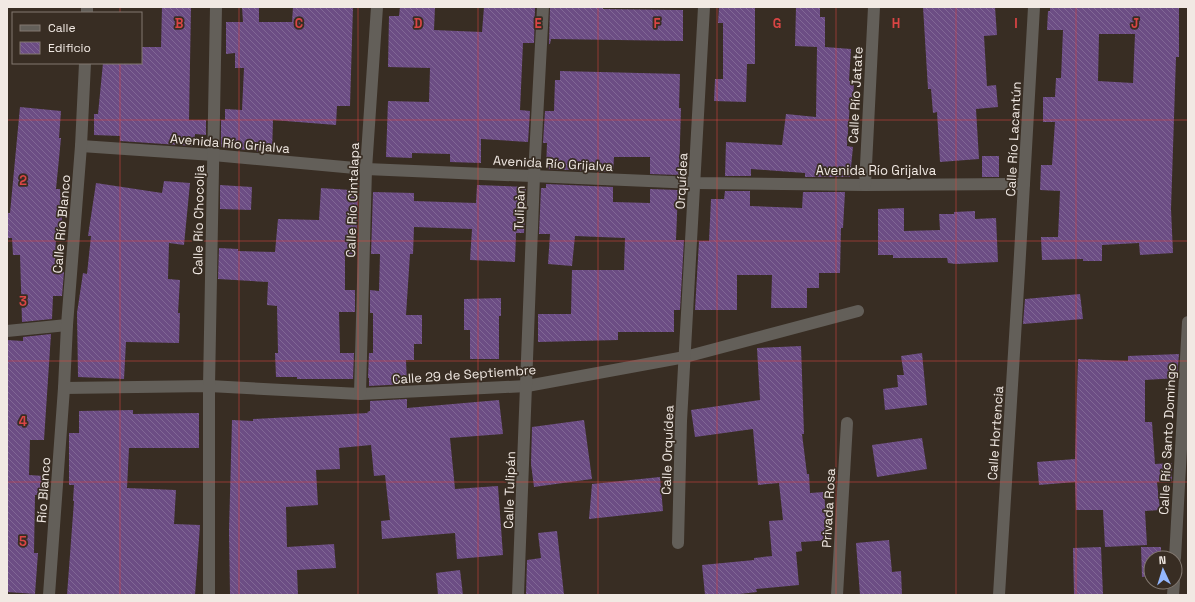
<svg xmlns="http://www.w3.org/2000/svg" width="1195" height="602" font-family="'Space Grotesk',sans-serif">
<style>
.building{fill:url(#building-back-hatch);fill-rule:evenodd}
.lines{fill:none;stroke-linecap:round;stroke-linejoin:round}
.minor{stroke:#635f59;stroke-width:12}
.grid{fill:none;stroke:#da4544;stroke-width:1;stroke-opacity:0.55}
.labels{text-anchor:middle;stroke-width:3.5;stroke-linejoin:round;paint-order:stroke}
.street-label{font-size:13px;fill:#f1e9e3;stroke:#382d23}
.grid-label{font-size:13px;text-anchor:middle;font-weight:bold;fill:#da4544;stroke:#382d23;stroke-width:3.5;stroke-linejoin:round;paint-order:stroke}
</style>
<defs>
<pattern id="building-back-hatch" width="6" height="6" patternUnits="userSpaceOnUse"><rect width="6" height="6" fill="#6c4d84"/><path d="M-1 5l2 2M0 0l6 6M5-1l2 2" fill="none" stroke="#816795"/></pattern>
</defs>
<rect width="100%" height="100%" fill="#382d23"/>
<g class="building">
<path d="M162 7H191L189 120H206V135L195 134 194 146 120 141V136L94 135V114H98L103 63H141V47H161Z"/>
<path d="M242 7H259V22H292L293 7H353L350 106H337L336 125 273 120 272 153 221 147V120H225V109L242 110 244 68H235V53L226 54V22H243Z"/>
<path d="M400 7H435L434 30 482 32 484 7H535L534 43H523L520 110 530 111 528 142 481 139V163L450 162V154L412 153V158L386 157 388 101 429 102 430 68 388 67 389 16H399Z"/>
<path d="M550 7H603V9L683 10V41L551 39 550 44H549Z"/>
<path d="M719 7H755V64H747L746 102 714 101 715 79H723V23H718Z"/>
<path d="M796 7H820V17H825V47L851 49 849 81H854L853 102H850L847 146 853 147 850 177H805V173L751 169V176H725L726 142 782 145 786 114 816 117 817 47 795 46Z"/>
<path d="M923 7H995L997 35 984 36 987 86 996 85 998 107 976 109 979 159 940 162 937 112 933 113 931 89H928Z"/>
<path d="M1050 7H1179V57H1176L1171 209 1173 253 1140 255 1139 243 1102 245V261H1083V259L1042 260 1041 237H1058L1060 191 1040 190 1041 165H1052L1055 122H1043V97H1055L1056 78H1061L1063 30H1047L1048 11H1050ZM1099 34H1135L1133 83 1098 81Z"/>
<path d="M560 71 680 74 679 108H681L679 175 650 174V157H614L613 172 546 169 547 143H543L545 111H554L555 80H560Z"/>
<path d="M20 107 61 111 59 138H61L56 189H60L63 235 56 234 55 272H64L62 296H53L52 319 22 322 20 255H13L12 238H7V213H10Z"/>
<rect x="982" y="156" width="17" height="21"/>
<path d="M164 181 190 183 184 245 169 243 168 279 180 280 178 313H180L179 343 126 342 124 379 78 377 77 313 83 273 87 274 91 236H88L96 183 162 193Z"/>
<path d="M546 184 613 187V202L650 203V189L678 190 676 240H684L680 310H674V332H618V340L538 342V314H571L572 270H624L625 238 575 236 572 266 548 264 550 234H539L541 188H546Z"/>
<path d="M220 185 252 187 251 210 220 209Z"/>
<path d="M477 185 526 187 524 233H516L515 262 470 260 472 229 414 227 413 254H410L406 315H422V344H414V360H406L407 384 369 386V378H368L369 353H373V313H370V290L379 291 380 254H371L373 192 414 193V201L476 203Z"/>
<path d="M321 188 350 190V192H358L356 254H345V290H355V312H339L340 353H354L353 379H297V377H276L275 353H278L277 306 267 305 268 282 218 279 219 248 238 249V251L275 252 278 219 319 220Z"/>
<path d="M725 191H750V206L802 208 803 192H845L843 228H841L840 273H819V288H807V308H771L772 275H737V310H695L699 241H709L711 199H724Z"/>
<path d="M904 208V231L940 230 939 214H954V212L975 211V219L996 218 998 262 956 264 948 263 947 258H893V255H878V209Z"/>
<path d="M1080 294 1083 319 1023 324 1025 299Z"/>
<path d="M501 298V316H499V359H470V330H464V299Z"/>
<path d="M51 334 44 440H30L29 475 44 476 43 495H35L34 553H38L35 594 7 592V340L23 341V337Z"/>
<path d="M801 346 804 434H802L807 474H809L810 493 824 492 826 517H829L831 540 801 542 802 551 796 552 799 585 756 589 757 592 731 595H705L702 565 754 560V558L772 556 769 521 783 520 779 483 758 485 753 429 695 437 691 410 760 400 757 348Z"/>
<path d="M922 353 927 405 885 410 883 389 898 387 897 375H904L901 356Z"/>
<path d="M1179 354 1177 378 1145 380V422H1152L1155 464 1172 463V481L1157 482 1160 510 1145 511 1147 545 1105 547 1103 510H1076L1075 482 1039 485 1037 462 1075 459 1078 359 1128 361V356Z"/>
<path d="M407 399V408L499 400 503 434 450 438 455 489 498 486 503 555 457 559 455 533 382 539 381 521 390 520 385 475 374 476 371 445 339 448 340 469 316 470 318 505 286 507 287 547 334 544 336 568 297 570 298 595 230 594 229 531 232 420 253 421V419L368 413 367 412 370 411V401Z"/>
<path d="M133 410V414L199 413V448H129L127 488 176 490 174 524 200 525 195 595H67L74 501H73L74 485H69V433H79V411Z"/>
<path d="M584 420 592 479 534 487 531 464 532 427Z"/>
<path d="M922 438 927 469 877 477 872 445Z"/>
<path d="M660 477 663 511 589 519 592 484Z"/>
<path d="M557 531 564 595H526L527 560 541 558 538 533Z"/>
<path d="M889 540 892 572 901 571 902 595H860L856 543Z"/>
<path d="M1101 547 1103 595H1074L1073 548Z"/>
<path d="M1141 547H1161V558H1151V576L1142 577Z"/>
<path d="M460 570 463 595H438L436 573Z"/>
</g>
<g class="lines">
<g class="minor">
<path d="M87 13V7"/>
<path d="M81 146 213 155 366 169 695 183 865 185 1024 184"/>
<path d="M865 185 874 7"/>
<path d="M7 331 67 325"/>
<path d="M64 388 209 386 360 394 527 386 685 357 858 311"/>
<path d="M360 394 366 169 377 7"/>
<path d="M678 543 681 421 704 7"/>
<path d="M1175 558 1188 322"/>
<path d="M49 595 64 388 67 325 81 146 85 63"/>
<path d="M209 595V386L216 7"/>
<path d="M518 595 534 176 543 7"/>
<path d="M837 595 847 423"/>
<path d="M999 595 1019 272 1034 7"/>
<path d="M1173 595 1174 582"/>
</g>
</g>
<path class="grid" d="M120 7V13M239 7V595M358 7V595M478 7V595M598 7V595M717 7V595M836 7V595M956 7V595M1076 7V595M120 63V595M7 120H1188M7 241H1188M7 361H1188M7 482H1188"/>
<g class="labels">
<g class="street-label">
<text transform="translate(855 95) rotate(-87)" y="5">Calle Río Jatate</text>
<text transform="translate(1013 139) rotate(-87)" y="5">Calle Río Lacantún</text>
<text transform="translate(230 143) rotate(5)" y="5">Avenida Río Grijalva</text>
<text transform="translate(553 163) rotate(3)" y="5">Avenida Río Grijalva</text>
<text x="876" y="175">Avenida Río Grijalva</text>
<text transform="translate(681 181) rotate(-87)" y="5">Orquídea</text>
<text transform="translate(352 200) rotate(-88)" y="5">Calle Río Cintalapa</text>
<text transform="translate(519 208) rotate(-88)" y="5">Tulipàn</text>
<text transform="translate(198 220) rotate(-89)" y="5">Calle Río Chocolja</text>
<text transform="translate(61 224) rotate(-85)" y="5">Calle Río Blanco</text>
<text transform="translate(464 374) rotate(-4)" y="5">Calle 29 de Septiembre</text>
<text transform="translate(995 433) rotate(-86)" y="5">Calle Hortencia</text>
<text transform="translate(1167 439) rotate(-87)" y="5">Calle Río Santo Domingo</text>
<text transform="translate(667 450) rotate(-88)" y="5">Calle Orquídea</text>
<text transform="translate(43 490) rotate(-86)" y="5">Río Blanco</text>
<text transform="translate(509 490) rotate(-88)" y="5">Calle Tulipán</text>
<text transform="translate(828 508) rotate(-87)" y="5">Privada Rosa</text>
</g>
</g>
<g class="grid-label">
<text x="179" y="28">B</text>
<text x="299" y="28">C</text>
<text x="418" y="28">D</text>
<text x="538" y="28">E</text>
<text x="657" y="28">F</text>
<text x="777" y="28">G</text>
<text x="896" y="28">H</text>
<text x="1016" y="28">I</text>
<text x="1135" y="28">J</text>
<text x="23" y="185">2</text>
<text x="23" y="306">3</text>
<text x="23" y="426">4</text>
<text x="23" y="546">5</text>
</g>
<rect width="1195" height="602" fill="none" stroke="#f1e9e3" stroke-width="16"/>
<rect x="12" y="12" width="130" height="52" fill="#382d23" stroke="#827870"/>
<rect x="20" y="25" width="20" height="6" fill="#635f59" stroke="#827870"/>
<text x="48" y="32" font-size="12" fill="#f1e9e3">Calle</text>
<rect x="20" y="42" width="20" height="12" fill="url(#building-back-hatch)" stroke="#827870"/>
<text x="48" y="52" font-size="12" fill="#f1e9e3">Edificio</text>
<g transform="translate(1163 570) rotate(356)"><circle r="19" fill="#382d23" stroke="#827870"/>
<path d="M0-3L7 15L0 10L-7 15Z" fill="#94b7fd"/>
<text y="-6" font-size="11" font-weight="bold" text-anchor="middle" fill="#f1e9e3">N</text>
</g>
</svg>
